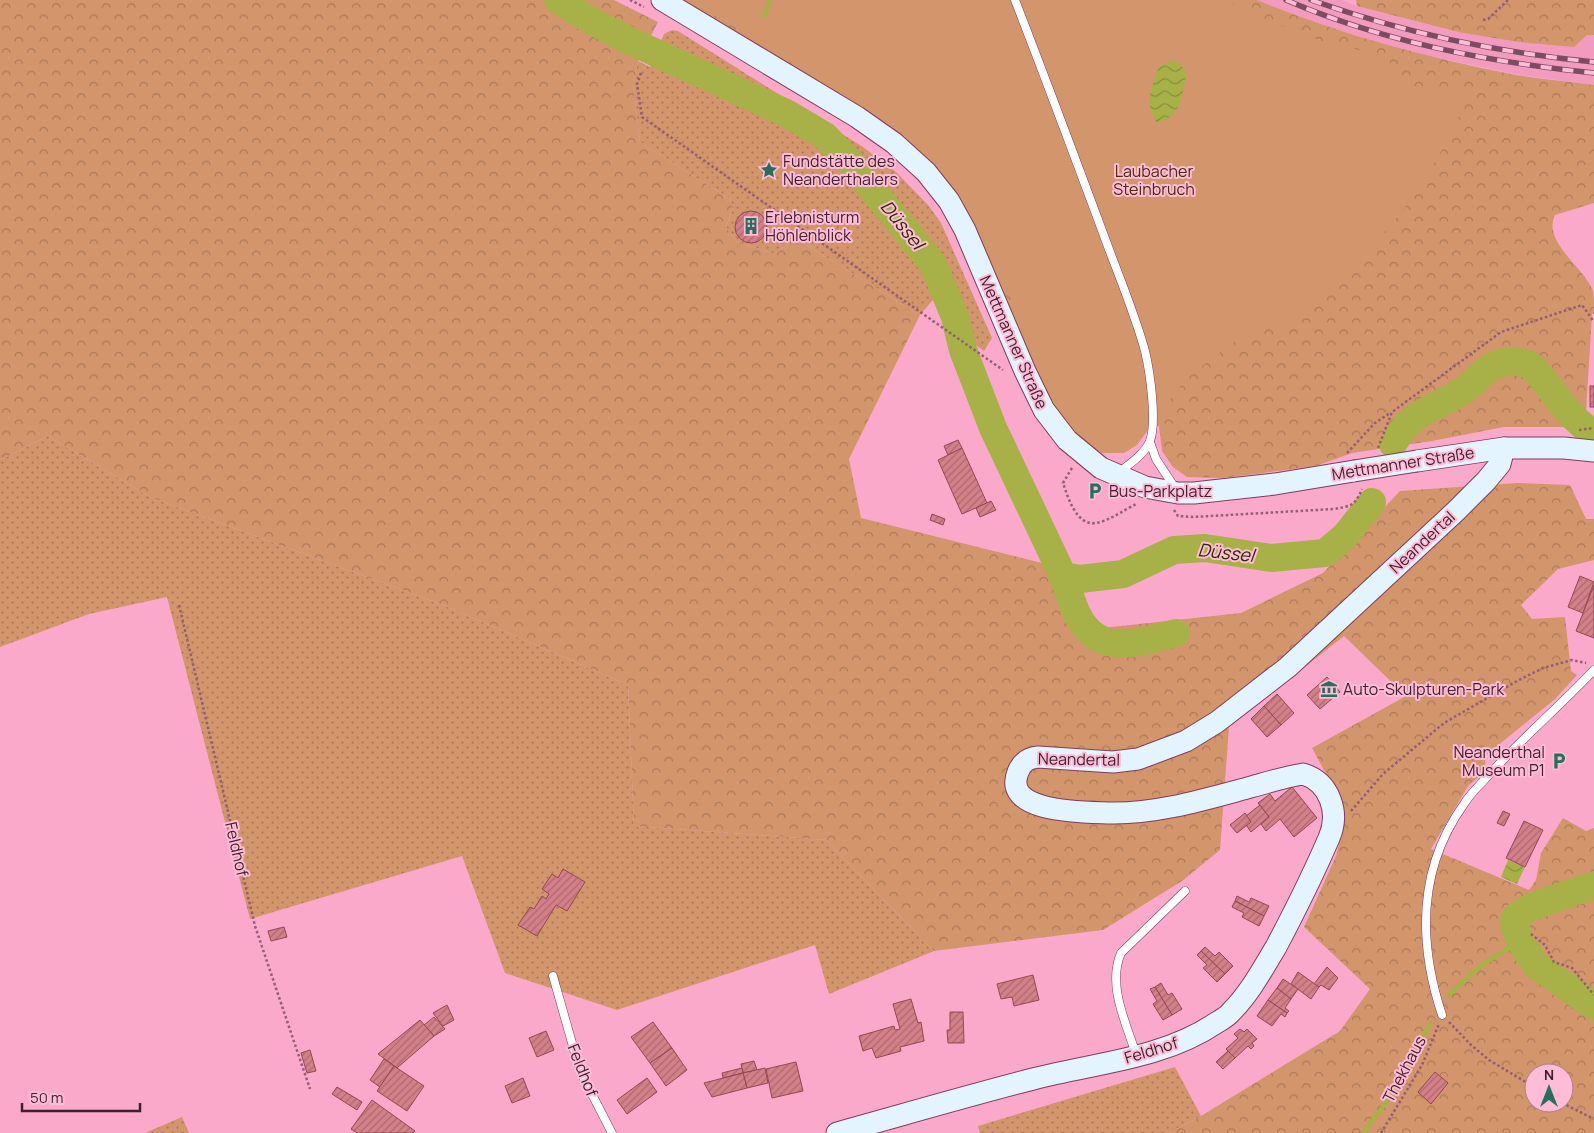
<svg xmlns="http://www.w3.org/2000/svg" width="1594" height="1133" font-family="Manrope,sans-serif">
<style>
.built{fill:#f29bbf}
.grass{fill:url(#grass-dots)}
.forest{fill:url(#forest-crowns);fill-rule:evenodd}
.park{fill:#d3956c}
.water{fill:url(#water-waves)}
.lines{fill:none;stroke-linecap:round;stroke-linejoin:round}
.stream{stroke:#a8b147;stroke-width:4.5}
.river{stroke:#a8b147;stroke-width:28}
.building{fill:url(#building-hatch);stroke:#944750}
.service-casing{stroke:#813c5b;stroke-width:9}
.secondary-casing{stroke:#813c5b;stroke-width:23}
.path{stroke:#935d74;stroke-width:2.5;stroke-dasharray:2.5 2.5;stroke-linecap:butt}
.service{stroke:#fff;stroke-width:8}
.secondary{stroke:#e4f4fe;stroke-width:21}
.rail-casing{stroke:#7c4c60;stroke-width:5.5}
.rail{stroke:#febcd6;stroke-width:4;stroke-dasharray:11;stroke-linecap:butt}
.secondary-bridge-casing{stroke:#813c5b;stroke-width:23;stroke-linecap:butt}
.secondary-bridge{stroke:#e4f4fe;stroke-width:21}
.labels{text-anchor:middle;stroke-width:4;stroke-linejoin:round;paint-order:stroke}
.poi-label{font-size:16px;fill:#3e1f2d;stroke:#febcd6;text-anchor:start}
.park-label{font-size:16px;fill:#4c2910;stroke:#febcd6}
.street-label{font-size:16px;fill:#3e1f2d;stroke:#febcd6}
.water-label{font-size:18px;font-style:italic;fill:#292c00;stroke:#febcd6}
</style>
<defs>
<pattern id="grass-dots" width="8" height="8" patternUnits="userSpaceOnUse" patternTransform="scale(1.25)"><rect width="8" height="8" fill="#d3956c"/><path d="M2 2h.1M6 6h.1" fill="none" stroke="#ad7959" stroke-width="1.8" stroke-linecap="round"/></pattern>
<pattern id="forest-crowns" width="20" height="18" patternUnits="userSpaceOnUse" patternTransform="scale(1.25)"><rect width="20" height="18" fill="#d3956c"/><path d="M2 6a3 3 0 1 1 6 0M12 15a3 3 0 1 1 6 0" fill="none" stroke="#ad7959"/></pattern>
<pattern id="water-waves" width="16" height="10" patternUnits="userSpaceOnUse" patternTransform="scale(1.25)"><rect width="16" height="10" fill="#a8b147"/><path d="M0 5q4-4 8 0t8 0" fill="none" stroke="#8a8f3c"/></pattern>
<pattern id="building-hatch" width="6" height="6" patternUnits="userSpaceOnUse" patternTransform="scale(1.25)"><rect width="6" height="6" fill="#d38088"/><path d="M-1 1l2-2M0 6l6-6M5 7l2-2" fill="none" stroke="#ad6870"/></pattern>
</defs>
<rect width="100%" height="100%" fill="#faa9ca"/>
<path class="built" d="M1257 0H1342L1357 6 1457 32 1594 35V85L1514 74 1402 50 1301 18Z"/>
<g class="grass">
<path d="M672 30 678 31 863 147 895 171 928 205 941 223 992 338 984 351 949 325 937 295 920 315 795 238 775 254 737 242 726 227 733 208 730 199 640 142 633 83 638 61 650 67 664 34Z"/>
<path d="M48 436 150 497 448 607 628 685 634 826 826 840 934 951 829 994 815 945 617 1010 505 973 462 856 250 919 167 597 89 614 0 647V460Z"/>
<path d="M1175 1067 1201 1116 1169 1133H980L978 1126Z"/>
<path d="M182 1117 189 1133H145Z"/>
</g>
<g class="forest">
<path d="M0 0H614L658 22 638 61 633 83 640 142 730 199 733 208 726 227 737 242 775 254 795 238 920 315 849 459 861 518 1046 564 1084 630 1241 613 1323 573 1400 491 1518 483 1570 485 1586 519H1594V560L1558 569 1521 605 1532 619 1565 617 1571 671 1577 675 1555 699 1485 756V771L1468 786 1431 849 1529 890 1536 880 1541 853 1563 818 1586 831 1594 828V1133H1169L1201 1116 1340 1031 1370 989 1304 927 1336 856 1343 827 1338 796 1312 748 1406 696 1344 636 1229 727 1220 850 1182 881 1103 930 934 951 826 840 634 826 628 685 448 607 150 497 48 436 0 460ZM1534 1073H1564V1103H1534Z"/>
<path d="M684 0H1257C1339 34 1424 57 1511 74 1538 79 1567 81 1594 85V203L1555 215C1542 242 1584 267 1593 291 1594 297 1594 307 1594 314H1592L1586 412 1576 427H1504L1432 441 1352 453 1316 466 1223 478 1187 477 1173 467 1162 451 1159 426 1144 427 1141 439 1116 435 1045 385 972 227 861 111Z"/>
<path d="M1356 0H1594V35H1587L1574 47 1519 42 1458 32 1357 6Z"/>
</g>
<path class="park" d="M687 0H1225L1267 20 1319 40 1387 57 1397 77V82L1405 85 1470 94 1444 146 1419 189 1390 226 1322 297 1289 321 1234 342 1188 377 1170 399 1137 445 1124 453H1102L1085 443 1069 426 1049 398 1014 323 1011 297 995 272 985 243 967 223 952 195 919 151 882 120 736 28Z"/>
<g class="water">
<path d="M1171 61 1180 63 1187 75C1181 97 1182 116 1157 123 1144 103 1151 88 1159 67Z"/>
<path d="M1508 860 1525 867 1517 884 1501 877Z"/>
</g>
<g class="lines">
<g class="stream">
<path d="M764 16 770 0"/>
<path d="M1449 995 1483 964 1520 941"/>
<path d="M1363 1133 1403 1080 1430 1024"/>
</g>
<g class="river">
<path d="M558 0 585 17 626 39 788 114 825 136 850 162 933 264 955 317 963 350 993 428 1063 576 1080 579 1123 574 1174 550 1205 548 1271 558 1325 553 1345 536 1372 502"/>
<path d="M1393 444C1411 411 1434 409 1463 391 1474 384 1482 371 1493 366 1505 360 1523 360 1534 368 1551 388 1571 421 1594 433"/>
<path d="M1063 576C1068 589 1072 604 1078 616 1100 658 1140 642 1176 633"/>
<path d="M1594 885 1531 907 1519 914 1515 918 1514 923 1520 941 1536 965 1594 1006"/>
</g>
</g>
<g class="building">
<circle cx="751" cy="227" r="16"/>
<rect x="1590" y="386" width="4" height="21"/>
<path d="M958 440 962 448 948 455 944 446Z"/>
<path d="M962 448 987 503 962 514 938 460Z"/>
<path d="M991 501 996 510 980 517 976 508Z"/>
<path d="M932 514 945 519 943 525 930 520Z"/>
<path d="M1580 576 1594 582 1583 613 1568 607Z"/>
<path d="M1594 585V638L1576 631Z"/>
<path d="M1327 677 1340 692 1320 709 1307 695Z"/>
<path d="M1277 694 1294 713 1281 725 1264 706Z"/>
<path d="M1264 706 1281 725 1267 737 1251 719Z"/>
<path d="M1292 787 1317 818 1294 837 1280 819 1266 831 1261 824 1269 817 1258 803 1270 794 1275 801Z"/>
<path d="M1260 805 1269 817 1251 832 1246 825 1251 822 1246 816Z"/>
<path d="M1503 811 1510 814 1504 826 1497 823Z"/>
<path d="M1245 813 1251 822 1237 833 1230 825Z"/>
<path d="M1524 821 1543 830 1525 867 1506 858Z"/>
<path d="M563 869 585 882 567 911 556 905 537 936 518 925 530 907 534 909 542 896 546 899 549 894 542 889 552 874 558 878Z"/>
<path d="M1237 896 1249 902 1251 898 1269 906 1264 916 1235 901Z"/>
<path d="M1235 901 1264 916 1259 926 1242 917 1244 913 1232 907Z"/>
<path d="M284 927 287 937 271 941 268 931Z"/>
<path d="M1205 947 1215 956 1219 952 1233 966 1225 974 1201 951Z"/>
<path d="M1201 951 1225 974 1217 982 1203 968 1207 965 1197 955Z"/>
<path d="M1327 967 1338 978 1329 990 1321 985 1319 987 1314 984Z"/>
<path d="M1298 972 1319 987 1311 999 1291 984Z"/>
<path d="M1033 975 1039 1000 1014 1006 1012 997 1001 999 997 984Z"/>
<path d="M1283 979 1298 989 1291 999 1277 988Z"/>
<path d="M1161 983 1168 995 1172 993 1182 1009 1172 1015 1155 987Z"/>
<path d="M1155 987 1172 1015 1163 1020 1153 1004 1157 1001 1150 989Z"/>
<path d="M1277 988 1291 999 1285 1008 1289 1011 1287 1013 1268 1000Z"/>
<path d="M911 999 918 1023 921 1022 924 1041 900 1047 901 1051 876 1058 872 1048 863 1051 859 1036 894 1026 895 1030 900 1029 893 1004Z"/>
<path d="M1268 1000 1287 1013 1285 1017 1281 1014 1272 1026 1257 1016Z"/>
<path d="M447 1005 454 1020 443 1026 433 1013Z"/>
<path d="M950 1012H963L964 1043H948L947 1030H950Z"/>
<path d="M434 1017 445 1029 434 1036 424 1025Z"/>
<path d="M420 1020 434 1036 397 1068 378 1054Z"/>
<path d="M653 1022 672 1048 650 1063 631 1037Z"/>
<path d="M1240 1029 1244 1032 1247 1029 1257 1039 1252 1043 1254 1046 1251 1049 1248 1046 1235 1058 1226 1049 1238 1038 1234 1034Z"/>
<path d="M546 1031 554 1050 537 1057 529 1038Z"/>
<path d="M672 1048 687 1070 666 1086 650 1063Z"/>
<path d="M310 1050 316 1071 307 1073 301 1053Z"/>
<path d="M1228 1051 1235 1058 1223 1069 1216 1062Z"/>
<path d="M384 1059 394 1066 380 1087 370 1080Z"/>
<path d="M754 1061 757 1070 743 1073 741 1064Z"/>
<path d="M796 1062 803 1091 772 1098 766 1069Z"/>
<path d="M394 1066 424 1086 407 1111 377 1091Z"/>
<path d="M742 1068 743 1073 723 1078 722 1073Z"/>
<path d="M765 1068 768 1083 747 1088 743 1073Z"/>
<path d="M1435 1072 1448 1083 1431 1104 1418 1092Z"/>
<path d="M743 1073 747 1088 712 1097 704 1083Z"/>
<path d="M523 1078 530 1096 512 1103 505 1086Z"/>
<path d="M647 1078 657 1092 627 1114 617 1100Z"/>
<path d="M337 1087 362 1102 357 1110 332 1094Z"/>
<path d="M372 1100 415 1131 413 1133H357L351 1129Z"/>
</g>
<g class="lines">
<g class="service-casing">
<g id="service">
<path d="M1015 0C1045 77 1074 155 1103 233 1117 272 1134 311 1145 351 1150 372 1157 421 1150 441 1145 454 1128 465 1118 473"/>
<path d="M1150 442 1156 459 1175 488"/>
<path d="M553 976 580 1071 612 1133"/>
<path d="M1442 1015C1418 942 1418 868 1464 804 1470 794 1479 786 1486 778 1520 740 1559 707 1594 670"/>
<path d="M1136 1054C1126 1023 1107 985 1121 953L1185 891"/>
</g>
</g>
<g class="secondary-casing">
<g id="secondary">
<path d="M662 0 857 117 894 143 926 172 949 201 965 230 1025 371 1044 410 1067 440 1101 468 1145 487 1178 493H1194L1275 484 1354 471"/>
<path d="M1417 461 1504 448H1564L1594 451"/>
<path d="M837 1133C902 1115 967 1096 1033 1079 1094 1063 1163 1059 1216 1023 1221 1020 1227 1017 1231 1012 1250 993 1262 970 1276 947 1295 911 1313 875 1329 838 1340 813 1330 782 1303 774 1285 777 1269 782 1251 787 1206 799 1157 814 1110 813 1087 812 1001 814 1018 772 1022 762 1028 758 1038 757L1113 762 1138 759 1186 741 1217 722 1288 667 1456 511 1486 481 1500 464 1504 448"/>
</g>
</g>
<g class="path">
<path d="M630 0 644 7"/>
<path d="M1483 20 1488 19 1508 0"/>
<path d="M641 73 637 84 642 117 1003 370"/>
<path d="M1579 430 1594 428"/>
<path d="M1378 448 1392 412 1501 332 1582 305 1594 322"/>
<path d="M1347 453 1375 423 1390 413"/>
<path d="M1072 468 1063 483C1068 497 1076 526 1096 523 1109 521 1124 510 1136 504"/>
<path d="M1174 510 1178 516 1193 517 1334 509C1351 506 1355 506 1362 489"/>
<path d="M179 605 255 926 310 1089"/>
<path d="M1351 811 1383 774 1444 723 1517 681 1543 668 1572 660 1586 663"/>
<path d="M1531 934 1545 945 1554 962 1572 968 1594 995"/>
<path d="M1449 1022 1471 1045 1489 1060 1534 1087"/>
<path d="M1562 1103 1594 1119"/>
<path d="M1381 1133 1422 1065 1439 1024"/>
</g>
<use href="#service" class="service"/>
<use href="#secondary" class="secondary"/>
<g class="rail-casing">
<g id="rail">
<path d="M1286 0C1384 42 1488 62 1594 73"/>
<path d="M1311 0C1405 33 1494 52 1594 62"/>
</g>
</g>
<use href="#rail" class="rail"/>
<g class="secondary-bridge-casing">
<path id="secondary-bridge" d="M1354 471 1417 461"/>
</g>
<use href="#secondary-bridge" class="secondary-bridge"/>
</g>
<defs>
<g id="sight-bare" transform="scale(1.35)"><path d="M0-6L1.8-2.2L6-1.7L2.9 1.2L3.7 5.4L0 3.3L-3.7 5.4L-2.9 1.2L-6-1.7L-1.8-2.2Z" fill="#2b6d5c" stroke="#febcd6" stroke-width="2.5" paint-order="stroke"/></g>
<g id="building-bare" transform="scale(1.35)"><path d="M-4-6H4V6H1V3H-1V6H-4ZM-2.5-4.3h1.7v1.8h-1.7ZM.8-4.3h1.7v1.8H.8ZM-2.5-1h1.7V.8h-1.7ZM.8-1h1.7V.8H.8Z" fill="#2b6d5c" stroke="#febcd6" stroke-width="2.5" paint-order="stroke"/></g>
<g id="parking-bare" transform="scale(1.35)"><path d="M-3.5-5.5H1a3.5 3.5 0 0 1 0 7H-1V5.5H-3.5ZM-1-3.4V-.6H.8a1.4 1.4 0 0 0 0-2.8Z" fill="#2b6d5c" stroke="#febcd6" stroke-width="2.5" paint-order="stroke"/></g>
<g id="museum-bare" transform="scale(1.35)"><path d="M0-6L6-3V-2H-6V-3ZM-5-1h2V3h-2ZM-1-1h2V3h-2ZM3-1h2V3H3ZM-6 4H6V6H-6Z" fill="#2b6d5c" stroke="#febcd6" stroke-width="2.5" paint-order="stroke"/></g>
</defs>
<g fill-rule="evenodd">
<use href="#sight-bare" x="769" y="170"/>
<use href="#building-bare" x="751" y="226"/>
<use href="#parking-bare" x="1095" y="491"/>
<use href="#museum-bare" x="1329" y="689"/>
<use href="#parking-bare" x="1559" y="761"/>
</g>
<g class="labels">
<g class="poi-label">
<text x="783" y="167">Fundstätte des<tspan x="783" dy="18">Neanderthalers</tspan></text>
<text x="765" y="223">Erlebnisturm<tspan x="765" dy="18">Höhlenblick</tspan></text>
<text x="1109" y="497">Bus-Parkplatz</text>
<text x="1343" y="695">Auto-Skulpturen-Park</text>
<text x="1545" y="758" text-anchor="end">Neanderthal<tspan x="1545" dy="18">Museum P1</tspan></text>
</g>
<g class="park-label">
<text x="1154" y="177">Laubacher<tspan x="1154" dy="18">Steinbruch</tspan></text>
</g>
<g class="street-label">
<text transform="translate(1014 342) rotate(66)" y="6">Mettmanner Straße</text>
<text transform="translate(1403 463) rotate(-9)" y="6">Mettmanner Straße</text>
<text transform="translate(1422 542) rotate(-43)" y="6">Neandertal</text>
<text transform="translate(1079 759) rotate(1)" y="6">Neandertal</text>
<text transform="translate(237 849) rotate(77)" y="6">Feldhof</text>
<text transform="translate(1151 1050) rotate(-17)" y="6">Feldhof</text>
<text transform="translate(1404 1069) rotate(-62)" y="6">Thekhaus</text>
<text transform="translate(583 1070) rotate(68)" y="6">Feldhof</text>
</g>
<g class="water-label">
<text transform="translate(902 225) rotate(51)" y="6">Düssel</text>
<text transform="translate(1226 553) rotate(6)" y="6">Düssel</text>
</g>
</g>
<g transform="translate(1549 1088)"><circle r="24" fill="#febcd6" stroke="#b17d92"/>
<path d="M0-4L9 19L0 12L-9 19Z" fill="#2b6d5c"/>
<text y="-8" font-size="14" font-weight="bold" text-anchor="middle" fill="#3e1f2d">N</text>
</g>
<path d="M22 1103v8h118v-8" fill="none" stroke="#3e1f2d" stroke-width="2.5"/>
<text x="30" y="1103" font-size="15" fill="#3e1f2d" stroke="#febcd6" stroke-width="4" paint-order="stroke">50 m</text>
</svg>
